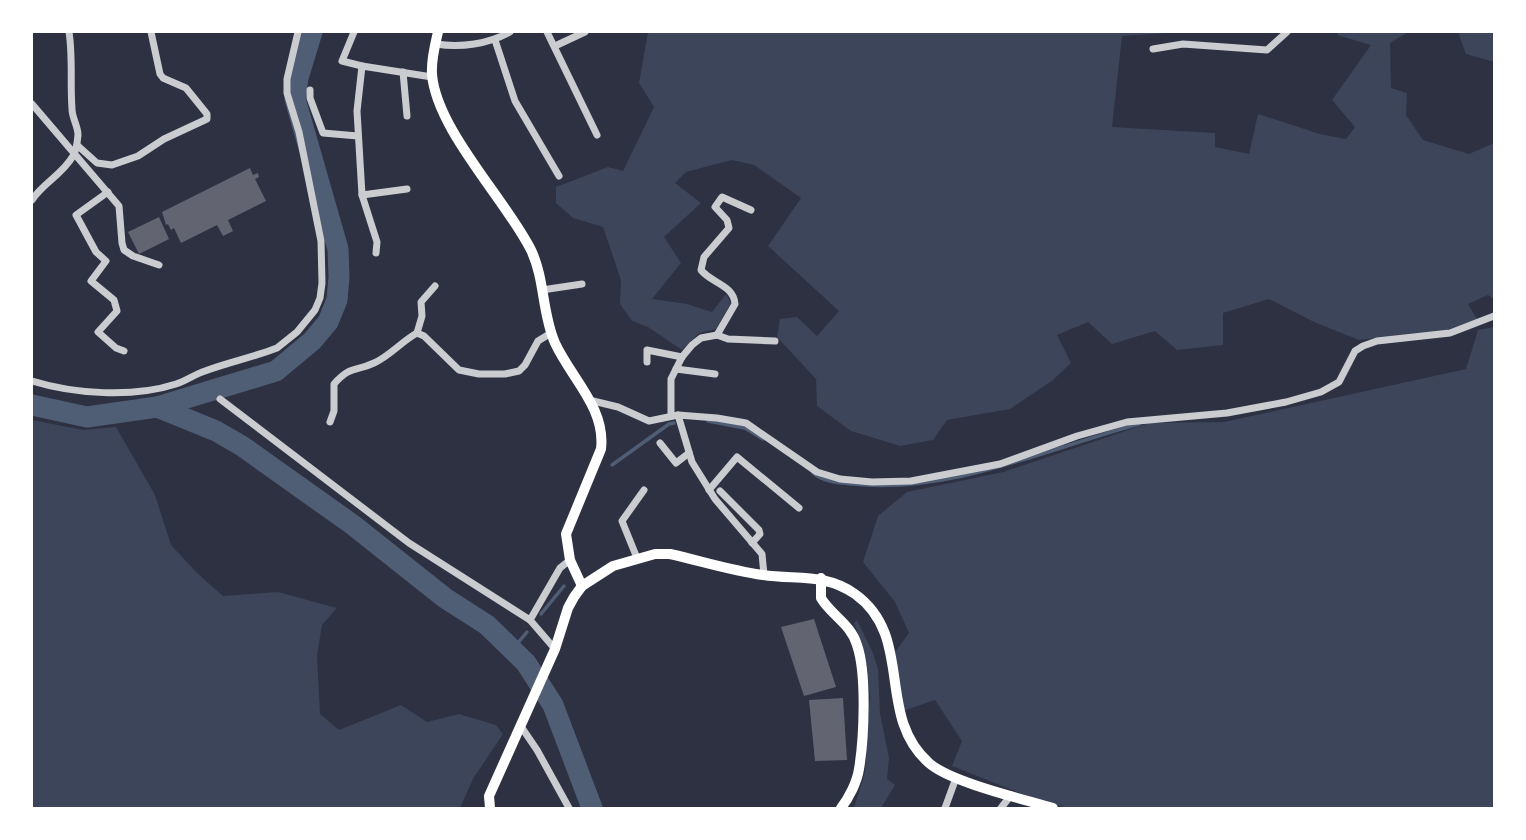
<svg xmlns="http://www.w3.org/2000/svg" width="1526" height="840" font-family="'PT Sans Narrow',sans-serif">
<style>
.green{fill:#3c4559}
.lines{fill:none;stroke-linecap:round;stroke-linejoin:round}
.stream{stroke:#4f5d75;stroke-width:3.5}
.river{stroke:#4f5d75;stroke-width:21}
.building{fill:#626471}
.minor{stroke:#caccd0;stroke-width:7}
.secondary{stroke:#fff;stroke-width:10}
.primary{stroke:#fff;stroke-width:10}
</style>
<rect width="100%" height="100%" fill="#2d3142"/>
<g class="green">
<path d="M648 32H1181L1122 36 1112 127 1215 133V147L1249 154 1258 114 1320 134 1346 139 1355 127 1332 100 1371 45 1337 35 1338 32H1408L1390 43 1391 88 1407 93 1406 115 1423 140 1469 154 1494 143V299L1488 295 1468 304 1477 319 1444 331 1359 340 1314 322 1269 299 1223 313V345L1177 350 1155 331 1112 344 1088 322 1057 335 1071 363 1053 380 1010 409 947 420 933 440 900 446 851 431 817 406 816 379 777 337 780 319 797 317 817 336 839 311 768 246 801 198 754 165 732 160 686 172 675 183 701 203 664 237 681 263 652 299 687 304 712 312 726 294 731 303 716 329 699 333 682 350 648 327 632 321 620 304 621 280 603 227 573 218 556 203V187L608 167 623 171 654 107 639 83Z"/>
<path d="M1458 32H1494V62L1466 54Z"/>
<path d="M1494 327V808H1068L1035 799 952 766 962 741 935 700 903 711 892 656 909 633 895 602 863 562 878 516 907 492 1003 472 1149 423 1224 422 1466 369 1478 330Z"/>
<path d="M32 420 83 430 116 427 155 495 171 545 197 573 223 596 278 592 337 608 322 625 317 656 320 714 339 730 401 705 427 722 459 714 496 725 503 734 473 779 460 808H32Z"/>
<path d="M857 620 873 653 878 669 880 713 889 758 887 779 895 785 881 808H854L865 772 870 695 863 648 854 623Z"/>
</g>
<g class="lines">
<g class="stream">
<path d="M708 421 745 428 763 439"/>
<path d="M612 465 669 424 674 423"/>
<path d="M813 473C823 482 840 483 853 484 951 494 1046 449 1139 424"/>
<path d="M541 614 564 586"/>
<path d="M512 650 527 632"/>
</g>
<g class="river">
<path d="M32 405 87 417 157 407 276 371 312 341 328 322 337 300 339 277 338 249 295 99 298 78 312 32"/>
<path d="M157 407 216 431 242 446 353 525 445 598 487 625 526 663 553 705 592 808"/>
</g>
</g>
<g class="building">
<path d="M250 168 253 175 258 173 259 177 255 179 266 201 228 220 233 231 223 236 217 225 181 243 174 228 171 230 168 224 166 225 162 212Z"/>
<path d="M159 217 169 239 139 254 128 232Z"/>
<path d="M814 619 836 687 804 696 781 627Z"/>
<path d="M843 698 847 760 815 761 809 700Z"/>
</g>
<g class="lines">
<g class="minor">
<path d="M354 32 342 61 362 66"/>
<path d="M547 32 597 135"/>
<path d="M495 40 515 101 559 176"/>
<path d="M436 44C461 48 488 44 510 32"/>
<path d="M555 46 585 32"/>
<path d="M1153 49 1183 44 1267 50 1287 32"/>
<path d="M403 72 407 116"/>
<path d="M310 90V98L323 133 358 136"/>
<path d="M32 104 119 206 122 243 124 250 133 256 159 265"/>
<path d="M77 145 97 163 112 165 138 156 164 139 207 119V114L186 88 163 78 160 74 151 32"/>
<path d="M108 192 76 215 96 252 106 261 91 281 114 300 117 311 98 332 116 348 124 351"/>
<path d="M362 195 407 189"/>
<path d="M32 200C43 183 62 175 73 156 77 150 77 143 78 135 78 126 72 118 72 109 70 83 73 57 69 32"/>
<path d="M376 253 377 242 362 195 357 111 362 66 432 77"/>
<path d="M542 290 582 284"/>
<path d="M417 333 422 316 421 302 435 286"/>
<path d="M717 335 735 304C734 285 711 283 701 270L704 257 729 228 727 220 715 207 722 197 751 210"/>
<path d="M647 362V350L682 357"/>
<path d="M676 369 715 374"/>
<path d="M32 381C74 394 133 398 176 384 186 381 195 374 205 371 229 362 254 357 277 348L297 332 315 310 320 298 322 283 321 241 299 132 287 93V79L298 32"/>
<path d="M220 399 409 543 530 620 555 649"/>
<path d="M589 400 618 407 649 421 678 415 717 418 746 423 817 472 840 479 872 482 911 481 1000 464 1077 436 1127 422 1227 413 1286 402 1321 392 1339 382 1355 351 1363 346 1377 341 1450 333 1494 316"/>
<path d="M678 415 692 462 715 499 762 554 764 575"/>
<path d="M671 416V379L682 357 692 345 701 338 717 335 728 339 775 341"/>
<path d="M330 422 334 411V384C351 365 355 372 374 363 390 356 402 341 417 333L424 336 459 370 479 374H505L519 371 525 365 538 341 551 333"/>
<path d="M660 443 676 463 689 453"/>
<path d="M709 490 737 457 799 508"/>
<path d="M720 491 759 530 760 534 752 543"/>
<path d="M637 558 622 521 644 490"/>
<path d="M530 620 560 568 570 560"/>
<path d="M520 725 537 750 569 808"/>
<path d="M945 808 956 778"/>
<path d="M1001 808 1011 795"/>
</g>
<g class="secondary">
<path d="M438 32C435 45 431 60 432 74 436 129 506 200 531 250 545 279 542 314 555 343 571 378 606 408 601 449L566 534 570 560 582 586"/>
<path d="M821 578V598C831 615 851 624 857 645 867 674 864 739 859 769 857 782 849 798 841 808"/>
</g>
<path class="primary" d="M490 808 489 796 555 649 568 608 574 597 582 586 613 566 655 554H670C701 561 732 571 763 575 797 580 825 573 855 594 915 637 875 716 929 763 950 782 1023 799 1053 808"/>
</g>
<rect width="1526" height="840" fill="none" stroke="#ffffff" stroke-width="66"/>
</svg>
